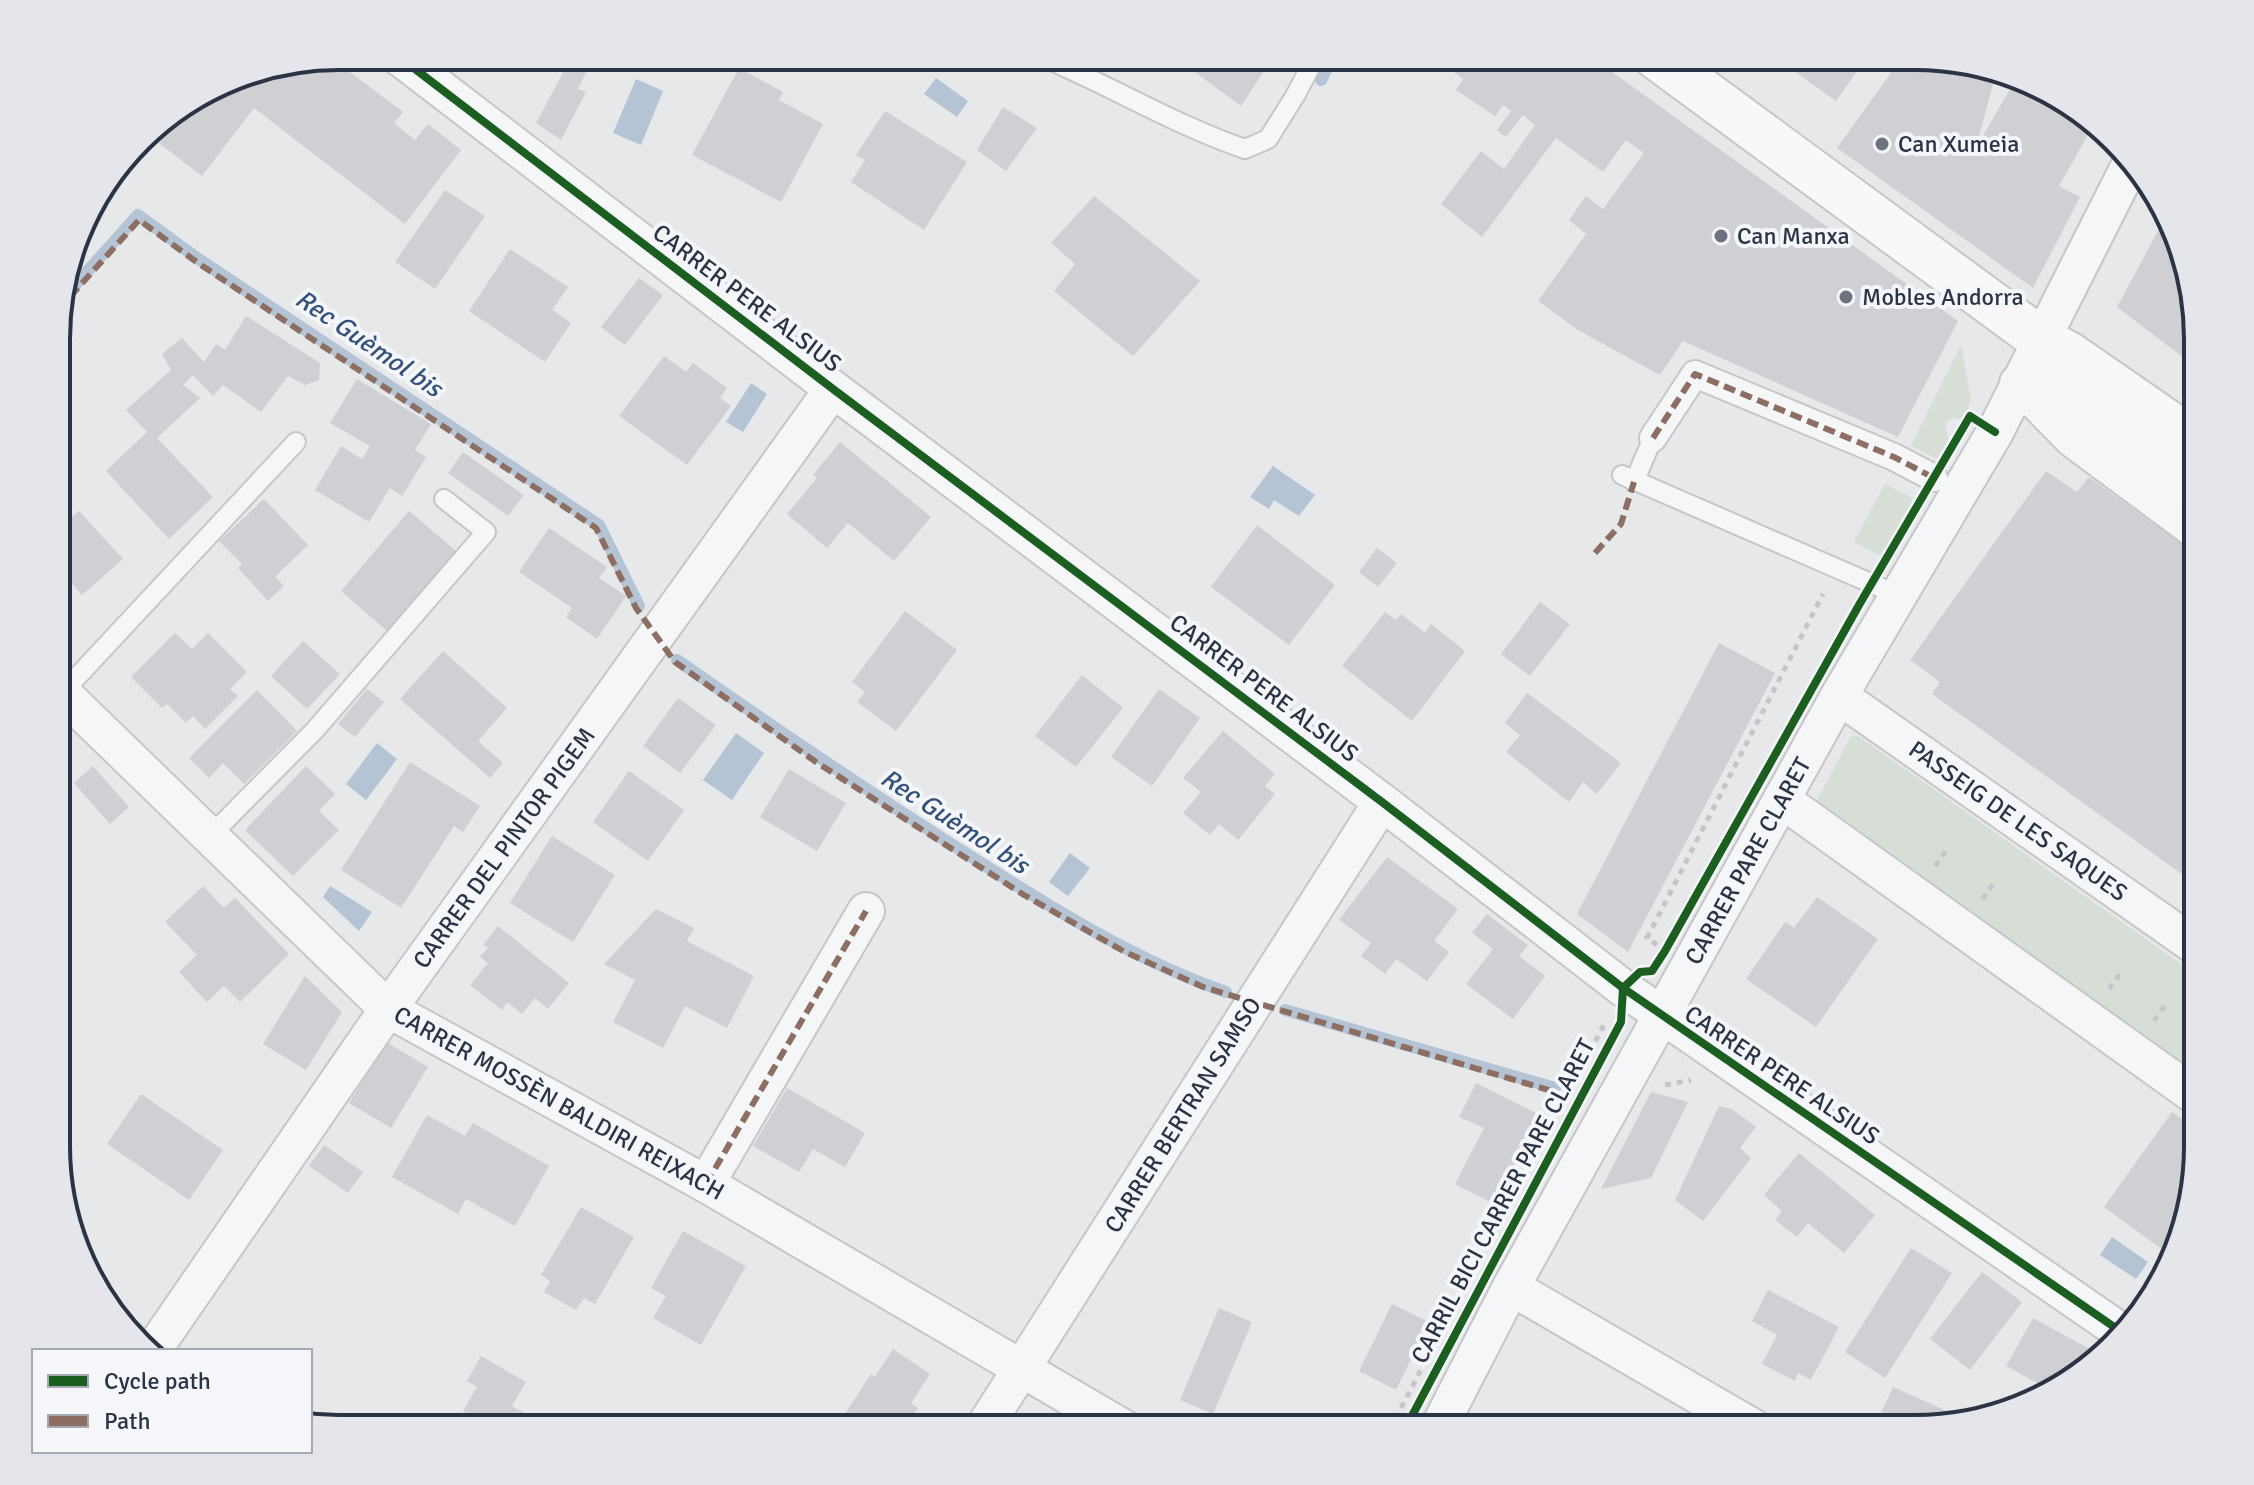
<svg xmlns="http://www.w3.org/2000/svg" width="2254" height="1485" font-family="Signika,sans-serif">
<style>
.green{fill:#d6ded6}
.water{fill:#b4c4d5}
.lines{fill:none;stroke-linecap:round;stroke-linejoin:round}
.stream{stroke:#b4c4d5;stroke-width:12}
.building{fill:#ced0d3}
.service-casing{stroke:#c4c6c8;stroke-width:22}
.pedestrian-casing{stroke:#c4c6c8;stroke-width:30}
.minor-casing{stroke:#c4c6c8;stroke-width:40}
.secondary-casing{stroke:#c4c6c8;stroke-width:48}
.path{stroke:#c5c6ca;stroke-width:5;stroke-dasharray:6 6;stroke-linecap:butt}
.service{stroke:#f5f6f7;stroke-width:18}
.pedestrian{stroke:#f5f6f7;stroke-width:26}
.minor{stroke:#f5f6f7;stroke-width:36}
.secondary{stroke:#f8f8f8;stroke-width:44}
.quiet{stroke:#8d6e63;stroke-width:6;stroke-dasharray:12 6;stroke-linecap:butt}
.cycleway-casing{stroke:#f4f6f9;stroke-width:13}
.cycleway{stroke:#1b5e20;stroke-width:8}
.poi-dot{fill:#6c737f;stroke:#f4f6f9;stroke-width:3}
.labels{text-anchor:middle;stroke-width:8;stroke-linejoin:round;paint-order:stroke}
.poi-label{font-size:24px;fill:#2b3445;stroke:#f4f6f9;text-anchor:start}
.street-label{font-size:24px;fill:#2b3445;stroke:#f4f6f9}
.water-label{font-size:26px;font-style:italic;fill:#34527a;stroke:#f4f6f9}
.rim{fill:none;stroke:#2b3445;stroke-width:4}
</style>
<rect width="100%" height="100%" fill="#e6e8ea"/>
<g class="green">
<path d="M1961 345 1971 400 1963 419 1953 418 1945 423 1949 441 1939 460 1911 446Z"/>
<path d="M1885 484 1913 498 1883 557 1854 542Z"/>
<path d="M1851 736H1858L2197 975V1079L1819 810 1816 802Z"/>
</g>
<g class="water">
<path d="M936 78 968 101 957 117 924 94Z"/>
<path d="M636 79 663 91 641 145 613 133Z"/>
<path d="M751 383 767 394 743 432 726 422Z"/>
<path d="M1273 466 1315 495 1299 516 1274 500 1269 509 1250 497Z"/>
<path d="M736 733 764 753 732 800 703 780Z"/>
<path d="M377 743 397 759 366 800 346 784Z"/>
<path d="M1070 853 1090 868 1068 896 1049 882Z"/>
<path d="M330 886 372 912 359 931 323 897Z"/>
<path d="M2112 1237 2148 1262 2136 1279 2100 1255Z"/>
</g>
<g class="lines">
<g class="stream">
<path d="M1321 80 1333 56"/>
<path d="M58 304 138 215 200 260 599 525 639 606"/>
<path d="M677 660C770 725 863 788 959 849 1044 903 1131 959 1226 992"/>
<path d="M1285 1010 1555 1088"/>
</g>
</g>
<g class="building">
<path d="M572 56H594L578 89 586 92 561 140 536 123Z"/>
<path d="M921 56H961L949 73Z"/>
<path d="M1127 56H1156L1145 70Z"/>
<path d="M1173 56H1274L1241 106Z"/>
<path d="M1447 56H1590L1958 321 1898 437 1683 341 1660 375 1578 330 1538 301 1586 234 1569 220 1586 196 1603 209 1644 153 1626 140 1603 172 1556 138 1482 237 1441 204 1481 151 1504 169 1535 125 1523 115 1506 137 1497 130 1511 111 1503 105 1495 116 1456 90 1463 79 1442 63Z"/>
<path d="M1773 56H1868L1836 101Z"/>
<path d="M1903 56 1997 69 1976 148 2017 77 2073 104 2093 126 2059 186 2080 197 2033 288 1837 148Z"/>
<path d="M331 58 403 112 394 123 415 140 428 124 461 150 405 224 254 108 202 176 147 134 152 127 231 77Z"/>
<path d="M739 68 783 92 779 100 823 124 781 202 692 155Z"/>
<path d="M1003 107 1037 128 1006 171 977 150Z"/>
<path d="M885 111 967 162 924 230 851 182 865 160 856 155Z"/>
<path d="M445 190 485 216 435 289 395 262Z"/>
<path d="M1094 196 1200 281 1133 356 1054 291 1075 264 1051 243Z"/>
<path d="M2166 216 2197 321V368L2117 307Z"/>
<path d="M510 249 568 287 552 310 571 323 545 362 469 311Z"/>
<path d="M639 278 663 295 625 345 601 327Z"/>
<path d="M246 316 320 363 319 380 305 385 288 376 261 412 223 385 213 396 193 375 183 385 200 398 157 438 213 497 169 539 106 471 147 432 126 410 171 370 162 354 182 338 204 362 216 344 225 350Z"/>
<path d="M664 356 686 372 693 363 727 388 720 398 731 406 687 465 619 416Z"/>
<path d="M357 379 431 424 415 450 426 457 402 496 390 488 369 522 315 490 341 446 362 459 370 446 330 423Z"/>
<path d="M840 442 931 517 894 561 848 523 827 548 787 514 817 478 813 475Z"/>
<path d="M463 452 524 495 508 516 448 473Z"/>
<path d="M2046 471 2077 492 2089 477 2197 555V885L1932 694 1940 682 1910 660Z"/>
<path d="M264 499 308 545 275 577 284 586 268 601 238 568 242 564 219 541Z"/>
<path d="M79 511 123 559 82 595 58 568V529Z"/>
<path d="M409 511 456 551 387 631 341 591Z"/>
<path d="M1257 525 1335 585 1289 645 1211 587Z"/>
<path d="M549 528 607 567 599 578 626 596 597 639 566 617 572 608 519 572Z"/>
<path d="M1377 548 1397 563 1378 587 1359 572Z"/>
<path d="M1540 602 1570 624 1530 676 1501 654Z"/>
<path d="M905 611 957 650 896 731 857 702 865 692 852 682Z"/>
<path d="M1385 612 1396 620 1401 614 1425 633 1431 624 1465 651 1412 721 1342 666Z"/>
<path d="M175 633 192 649 208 633 247 672 230 689 238 696 205 729 193 716 186 723 167 704 162 708 131 677Z"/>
<path d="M303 641 340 674 307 709 271 676Z"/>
<path d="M1719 643 1775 673 1628 952 1577 914Z"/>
<path d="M443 651 507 708 478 741 503 763 490 778 400 699Z"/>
<path d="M1082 675 1123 708 1076 767 1035 736Z"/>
<path d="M367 689 384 702 355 737 338 724Z"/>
<path d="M1159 689 1200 718 1152 786 1111 757Z"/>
<path d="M257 690 297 731 244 784 223 763 209 778 189 758Z"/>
<path d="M1527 693 1621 763 1597 794 1583 782 1569 802 1506 752 1520 735 1505 723Z"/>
<path d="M678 698 716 725 680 773 643 746Z"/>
<path d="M1223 731 1275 774 1265 786 1275 794 1238 840 1219 824 1210 835 1183 813 1201 792 1183 778Z"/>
<path d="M410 762 480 806 463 832 454 826 401 908 341 870Z"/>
<path d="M93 766 129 807 110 824 74 783Z"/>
<path d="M306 766 335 794 319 811 339 830 293 876 245 830Z"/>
<path d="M789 769 846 803 817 851 760 817Z"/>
<path d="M629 771 684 810 648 861 593 822Z"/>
<path d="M552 836 615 875 573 942 510 903Z"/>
<path d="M1387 857 1458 909 1434 941 1449 952 1427 981 1396 959 1385 974 1361 956 1371 943 1339 920Z"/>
<path d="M203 886 224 908 235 898 289 954 240 1002 224 986 207 1002 179 972 197 955 165 922Z"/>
<path d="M1817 897 1878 939 1816 1027 1746 979 1785 922 1794 928Z"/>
<path d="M656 909 694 928 687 941 754 976 727 1028 685 1006 663 1048 613 1022 635 980 604 964Z"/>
<path d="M1487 914 1528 945 1519 956 1545 976 1513 1019 1466 984 1493 949 1472 933Z"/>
<path d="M498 926 569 983 548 1009 535 998 522 1014 507 1002 502 1010 470 985 488 963 480 957 488 948 483 945Z"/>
<path d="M305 976 342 1012 306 1070 263 1044Z"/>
<path d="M386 1042 428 1067 391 1128 349 1103Z"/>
<path d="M1476 1083 1540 1115 1494 1204 1455 1184 1484 1128 1459 1117Z"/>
<path d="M787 1088 865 1133 845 1167 813 1149 799 1172 753 1146Z"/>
<path d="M1651 1092 1688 1102 1651 1178 1601 1189Z"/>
<path d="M141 1094 223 1150 189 1200 107 1144Z"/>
<path d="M1719 1106 1732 1109 1756 1127 1740 1148 1751 1158 1703 1221 1675 1200Z"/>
<path d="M2172 1112 2197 1130V1164L2167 1253 2104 1207Z"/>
<path d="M427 1115 465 1136 473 1123 549 1166 515 1226 466 1199 458 1214 392 1177Z"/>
<path d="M324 1145 363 1172 348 1193 309 1166Z"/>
<path d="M1799 1153 1875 1215 1844 1253 1808 1223 1797 1237 1775 1220 1782 1211 1764 1195Z"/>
<path d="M581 1207 634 1237 595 1304 584 1298 576 1310 544 1292 550 1281 541 1275Z"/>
<path d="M683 1231 746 1266 701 1345 653 1318 666 1296 651 1288Z"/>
<path d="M1911 1248 1952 1273 1885 1378 1845 1352Z"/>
<path d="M1982 1272 2022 1302 1970 1370 1930 1339Z"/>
<path d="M1768 1290 1839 1327 1811 1380 1798 1373 1795 1381 1762 1364 1777 1335 1752 1321Z"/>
<path d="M1392 1304 1429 1322 1396 1390 1359 1371Z"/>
<path d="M1219 1308 1252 1322 1213 1414 1180 1400Z"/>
<path d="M2033 1318 2097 1353 2054 1392 2006 1366Z"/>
<path d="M893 1349 930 1374 911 1403 918 1408 904 1429H848L839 1423 871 1374 875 1377Z"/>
<path d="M481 1356 526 1382 512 1406 542 1423 538 1429H466L474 1417 463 1411 477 1387 467 1381Z"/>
<path d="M1893 1387 1949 1412 1942 1426 1933 1428H1874Z"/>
</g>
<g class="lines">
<g class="service-casing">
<g id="service">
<path d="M1040 56C1109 85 1175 125 1245 149L1268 139 1295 96 1316 56"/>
<path d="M1622 475 1898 595"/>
<path d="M1634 482 1653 438"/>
<path d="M62 693 296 442"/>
<path d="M210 836 315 730 486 532 444 499"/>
</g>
</g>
<g class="pedestrian-casing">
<path id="pedestrian" d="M1653 438 1695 374 1894 457 1934 478"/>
</g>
<g class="minor-casing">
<g id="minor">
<path d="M398 56 833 389 1382 802 1623 988 2120 1331"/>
<path d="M2018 383 2073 439 2197 531"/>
<path d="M58 689 388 1009 706 1184 1125 1429"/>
<path d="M1839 696 2197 947"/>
<path d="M1782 800 2197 1097"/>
<path d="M706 1184 866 911"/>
<path d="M1511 1287 1754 1428"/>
<path d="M153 1350 388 1009 833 389"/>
<path d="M983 1429 1382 802"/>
<path d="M1438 1429 1511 1287 1839 696 1995 432 2130 165"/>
</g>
</g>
<g class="secondary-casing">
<g id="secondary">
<path d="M1655 56 2040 339 2070 355 2197 443"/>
<path d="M2046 350 2081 402 2197 485"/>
</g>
</g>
<g class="path">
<path d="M1935 866 1949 847"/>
<path d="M1982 899 1994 883"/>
<path d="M1657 945 1647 938 1823 594"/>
<path d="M2109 989 2121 972"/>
<path d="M2154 1021 2165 1005"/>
<path d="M1665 1085 1691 1080"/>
<path d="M1494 1232 1606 1021"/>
<path d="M1390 1429 1446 1322"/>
</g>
<use href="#service" class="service"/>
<use href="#pedestrian" class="pedestrian"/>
<use href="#minor" class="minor"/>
<use href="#secondary" class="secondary"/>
<g class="quiet">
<path d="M58 310 139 220 198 263 596 528 636 608 675 662 816 762 1024 895 1125 952 1203 987 1555 1092 1565 1098"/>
<path d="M1653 438 1695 374 1894 457 1934 478"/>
<path d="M1595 553 1621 524 1634 482"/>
<path d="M706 1184 866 911"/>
</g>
<g class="cycleway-casing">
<g id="cycleway">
<path d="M398 56 833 389 1382 802 1623 988 2120 1331"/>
<path d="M1405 1429 1621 1022 1623 988 1640 972 1652 971 1665 951 1859 605 1970 416 1995 432"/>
</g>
</g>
<use href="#cycleway" class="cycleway"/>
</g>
<g class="poi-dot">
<circle cx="1882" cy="144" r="8"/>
<circle cx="1721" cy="236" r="8"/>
<circle cx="1846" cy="297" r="8"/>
</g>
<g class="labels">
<g class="poi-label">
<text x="1898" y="152">Can Xumeia</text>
<text x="1737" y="244">Can Manxa</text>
<text x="1862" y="305">Mobles Andorra</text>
</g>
<g class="street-label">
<text transform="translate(747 298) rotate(37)" y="8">CARRER PERE ALSIUS</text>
<text transform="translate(1264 688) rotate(37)" y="8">CARRER PERE ALSIUS</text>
<text transform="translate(2018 821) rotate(35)" y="8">PASSEIG DE LES SAQUES</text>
<text transform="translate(504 848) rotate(-54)" y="8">CARRER DEL PINTOR PIGEM</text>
<text transform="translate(1748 861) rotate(-61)" y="8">CARRER PARE CLARET</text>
<text transform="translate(1782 1075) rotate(34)" y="8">CARRER PERE ALSIUS</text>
<text transform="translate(559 1103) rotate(29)" y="8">CARRER MOSSÈN BALDIRI REIXACH</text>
<text transform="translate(1183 1115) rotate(-58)" y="8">CARRER BERTRAN SAMSO</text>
<text transform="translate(1503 1201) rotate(-62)" y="8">CARRIL BICI CARRER PARE CLARET</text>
</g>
<g class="water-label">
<text transform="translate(369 343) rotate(34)" y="9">Rec Guèmol bis</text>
<text transform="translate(955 821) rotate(33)" y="9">Rec Guèmol bis</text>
</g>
</g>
<path d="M0 0H2254V1485H0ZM339 70H1915A269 269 0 0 1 2184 339V1146A269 269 0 0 1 1915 1415H339A269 269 0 0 1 70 1146V339A269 269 0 0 1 339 70Z" fill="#e4e6eb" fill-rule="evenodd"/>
<path class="rim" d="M339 70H1915A269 269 0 0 1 2184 339V1146A269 269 0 0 1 1915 1415H339A269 269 0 0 1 70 1146V339A269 269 0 0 1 339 70Z"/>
<rect x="32" y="1349" width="280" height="104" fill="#f4f6f9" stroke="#a4a8b1" stroke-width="2"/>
<rect x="48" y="1375" width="40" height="12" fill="#1b5e20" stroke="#a4a8b1" stroke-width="2"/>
<text x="104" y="1389" font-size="24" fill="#2b3445">Cycle path</text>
<rect x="48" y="1415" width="40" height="12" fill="#8d6e63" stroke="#a4a8b1" stroke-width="2"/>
<text x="104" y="1429" font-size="24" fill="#2b3445">Path</text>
</svg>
